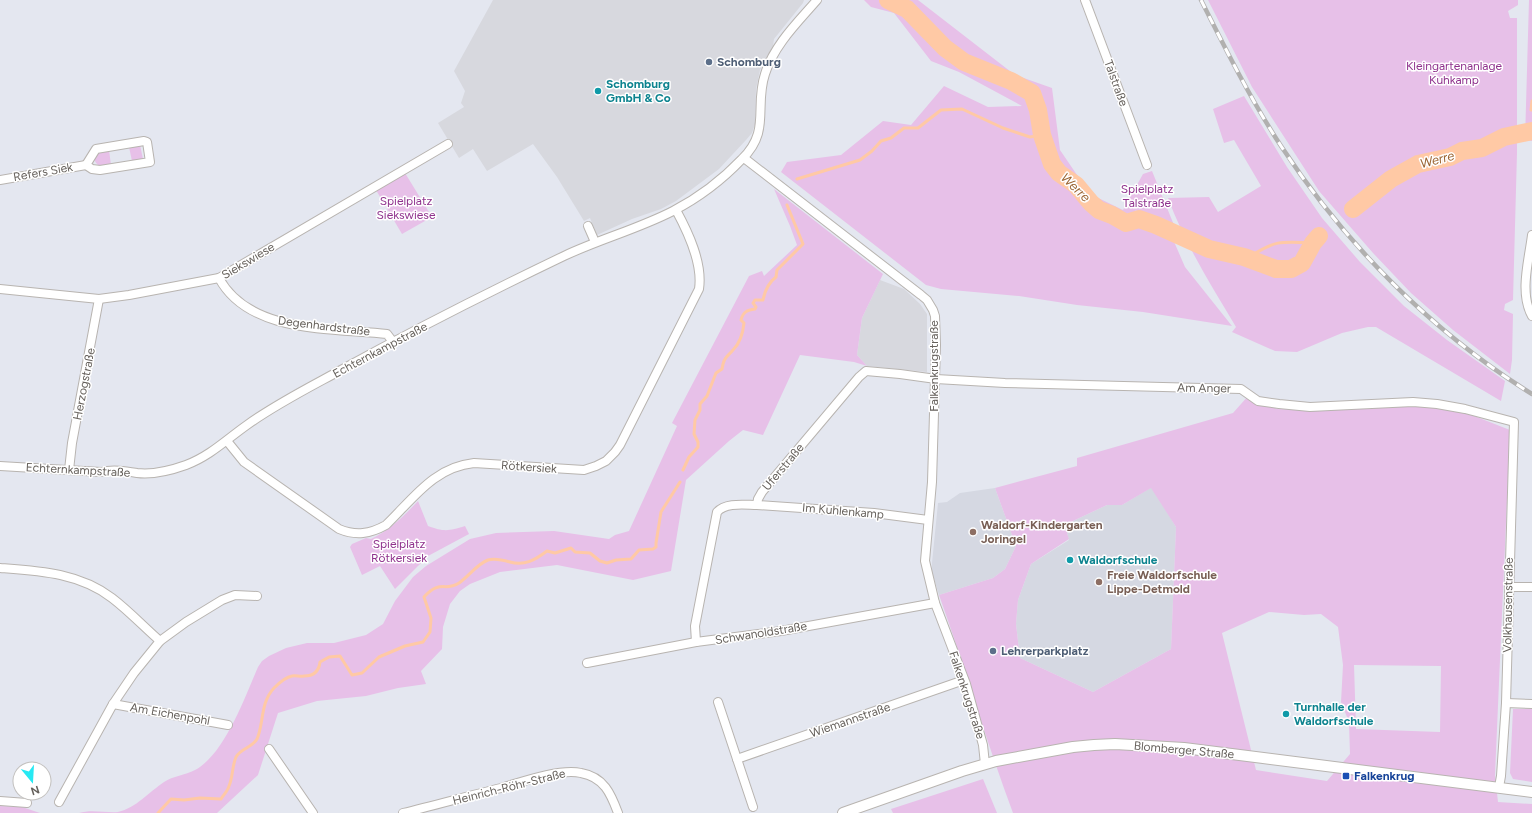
<svg xmlns="http://www.w3.org/2000/svg" width="1532" height="813" font-family="Figtree,sans-serif">
<style>
.industrial{fill:#d7d8de}
.education{fill:#d5d8e2}
.green{fill:#e7c0e8;fill-rule:evenodd}
.lines{fill:none;stroke-linecap:round;stroke-linejoin:round}
.stream{stroke:#ffc9a5;stroke-width:3}
.river{stroke:#ffc9a5;stroke-width:18}
.minor-casing{stroke:#b8b4b0;stroke-width:10}
.tertiary-casing{stroke:#b8b4b0;stroke-width:12}
.minor{stroke:#fff;stroke-width:8}
.tertiary{stroke:#fff;stroke-width:10}
.rail-casing{stroke:#b1b0af;stroke-width:4.5}
.rail{stroke:#fff;stroke-width:3;stroke-dasharray:9;stroke-linecap:butt}
.service-dot{fill:#5c6f8a;stroke:#fff;stroke-width:1.5}
.culture-dot{fill:#0f9aa8;stroke:#fff;stroke-width:1.5}
.education-dot{fill:#8d6e63;stroke:#fff;stroke-width:1.5}
.transit-dot{fill:#1a4fb4;stroke:#fff;stroke-width:1.5}
.labels{text-anchor:middle;stroke-width:3;stroke-linejoin:round;paint-order:stroke}
.service-label{font-size:12px;font-weight:bold;fill:#4e5e75;stroke:#fff;text-anchor:start}
.park-label{font-size:12px;fill:#8f328d;stroke:#fff}
.street-label{font-size:12px;fill:#66615c;stroke:#fff}
.culture-label{font-size:12px;font-weight:bold;fill:#0d838f;stroke:#fff;text-anchor:start}
.education-label{font-size:12px;font-weight:bold;fill:#785e54;stroke:#fff;text-anchor:start}
.transit-label{font-size:12px;font-weight:bold;fill:#164399;stroke:#fff;text-anchor:start}
.water-label{font-size:13px;font-style:italic;fill:#9c6634;stroke:#fff}
</style>
<rect width="100%" height="100%" fill="#e4e7f0"/>
<g class="industrial">
<path d="M493 0H804L803 3 774 39 773 46 760 70 756 89 755 124 752 133 746 140 719 169 676 201 661 209 632 219 597 235 590 218 584 221 557 177 533 144 487 171 473 149 459 158 438 123 464 107 461 103 465 91 454 71Z"/>
<path d="M880 280 904 289 920 304 927 314V372L867 366 857 355 862 318Z"/>
</g>
<g class="education">
<path d="M1152 487 1176 527 1171 649 1093 692 1020 658 1016 624 1018 600 1031 564 1069 540 1067 533 1073 521 1107 505H1122Z"/>
<path d="M995 488 1016 546 1005 569 993 578 939 595 932 572V563L938 503 947 502 960 493Z"/>
</g>
<g class="green">
<path d="M864 0H918L1015 75 1052 88 1060 150 1090 194 1123 210 1143 174 1152 171 1176 230 1135 210 1148 224 1172 237 1185 267 1232 326 1143 312 1077 305 1019 296 941 289 926 285 781 172 787 162 841 155 883 121 911 125 944 86 988 107 1022 106 959 72 931 61 894 13 871 7Z"/>
<path d="M1208 0H1518V5L1508 11 1510 18H1517V153L1513 300 1505 304 1504 310 1513 314 1512 360 1510 374 1453 330 1411 293 1373 253 1319 191 1252 87Z"/>
<path d="M1529 0H1532V141L1525 140Z"/>
<path d="M1244 96 1287 167 1322 218 1360 262 1404 306 1447 340 1505 381 1501 401 1376 327H1368L1342 333 1297 352 1275 351 1232 332 1236 327C1211 285 1185 244 1168 198L1209 197 1218 212 1261 186 1234 140 1224 143 1213 109Z"/>
<path d="M140 145 143 159 132 161 129 147Z"/>
<path d="M109 150 111 165 99 166C88 156 99 152 109 150Z"/>
<path d="M405 173 432 217 402 234 376 190Z"/>
<path d="M774 189 883 274 862 318 857 355 867 366 854 362 800 355 763 435 743 430 729 441 686 480 671 571 633 580 557 565 500 572 470 584 460 591 450 604 443 627 442 649 421 671 426 684 398 688 366 696 317 701 278 713 258 775 217 813H79C91 809 106 813 118 812 136 808 149 792 164 782 173 776 185 775 195 770 224 755 245 697 258 667L262 661 269 656 286 648 307 643H334L366 635 383 624 395 601 413 577 426 566 470 539 496 533 554 531 609 539 615 535 629 531 677 426 672 423 749 276 762 271 764 276 797 245 790 226Z"/>
<path d="M1249 395 1277 409 1303 410 1413 405 1438 406 1464 412 1510 430 1495 775 1498 802 1532 804V813H1013C986 741 965 667 939 595L993 578 1005 569 1016 546 995 488 1077 466V458L1233 413ZM1151 488 1176 527 1171 649 1093 692 1020 658 1016 624 1018 600 1031 564 1069 539 1067 533 1073 521 1107 505H1122ZM1269 612 1304 615 1321 614 1338 627 1343 665 1341 702 1349 722 1350 754 1327 781 1256 770 1222 633ZM1354 665 1441 666 1440 732 1356 729Z"/>
<path d="M418 501 428 526C444 532 449 531 465 526L469 534 428 556 395 589 380 566 362 575 350 547 352 544 366 538 371 539C390 530 404 516 418 501Z"/>
<path d="M1513 709H1532V782L1513 779 1510 773Z"/>
<path d="M983 779 997 813H893L891 809Z"/>
<path d="M0 806 22 807 40 813H0Z"/>
</g>
<g class="lines">
<g class="stream">
<path d="M1531 110 1532 101"/>
<path d="M797 179 860 160 872 151 881 141 891 138 904 128H918L941 110 962 109 1003 128 1030 137 1042 135"/>
<path d="M1248 258C1274 240 1282 241 1313 243"/>
<path d="M683 470 689 457 698 447V442L694 434 695 420 700 410V404L707 396 716 373 722 369C724 357 726 358 733 350 740 343 743 333 744 323L741 320C743 312 747 310 755 309L756 307 753 303 755 300H763C765 290 768 283 776 277L777 270 803 244 787 205"/>
<path d="M158 813 171 799 184 800 200 798 221 799C223 795 228 791 229 786 233 777 232 766 236 757 241 748 252 748 257 739 264 723 260 703 274 688 278 684 286 677 292 676 296 675 300 677 304 676 314 676 319 671 320 662L329 657 340 656 352 675 362 673 379 657 405 646 423 642 430 632 431 618 424 597C440 579 445 592 459 583 469 576 477 564 488 560 495 558 503 560 510 562 525 566 535 560 547 551L555 553 571 548 575 552 590 553 600 561 607 563 616 560 631 559 639 550 653 549 656 547V543L661 512 680 482"/>
</g>
<g class="river">
<path d="M888 0 907 9 945 48 964 62 1011 81 1032 93 1038 110 1042 135 1052 164 1059 173 1076 185 1091 203 1099 210 1112 215 1126 223 1139 219 1156 225 1209 249 1244 257 1276 269H1291L1302 263 1313 243 1319 236"/>
<path d="M1353 209 1391 179 1418 164 1450 157 1462 151 1482 148 1504 137 1532 131"/>
</g>
<g class="minor-casing">
<g id="minor">
<path d="M1085 0 1147 165"/>
<path d="M144 141 147 142 150 162 100 170 92 169 86 165 96 149Z"/>
<path d="M744 158 921 295 927 300 933 310 935 316 936 345 932 482 925 561 935 603 966 684 983 745 985 764"/>
<path d="M0 180 86 165"/>
<path d="M588 226 595 242"/>
<path d="M1532 235C1529 260 1519 293 1532 316"/>
<path d="M219 278C249 334 333 328 387 334L393 342"/>
<path d="M0 289 99 299 129 295 219 278 448 144"/>
<path d="M227 441 244 462 339 529C356 536 370 534 386 525 413 499 434 467 474 463L584 470 596 466 606 461 615 452 620 445 699 289C703 263 688 232 676 210"/>
<path d="M0 466 101 472C113 469 125 471 137 473 153 475 172 470 186 465 210 456 227 439 247 425 276 404 310 387 341 370 414 330 489 292 564 256 600 239 638 229 673 211 698 198 723 179 742 159 771 131 754 107 765 74 774 45 798 22 817 0"/>
<path d="M69 470 72 443 99 299"/>
<path d="M757 505 874 513 928 520"/>
<path d="M0 568C40 571 79 573 112 598 129 611 144 627 160 641"/>
<path d="M1509 587H1532"/>
<path d="M696 642 695 626 717 512C726 502 745 505 757 505L758 499 762 492 859 377 866 371 900 374 936 379 1005 383 1241 389 1258 401 1279 404 1310 407 1413 402 1437 404 1465 409 1514 422 1506 703 1501 776 1499 787"/>
<path d="M587 663 696 642 781 631 935 603"/>
<path d="M718 702 753 807"/>
<path d="M1506 703 1532 704"/>
<path d="M113 704 228 725"/>
<path d="M269 749 313 813"/>
<path d="M737 759 964 680"/>
<path d="M0 801 27 803"/>
<path d="M59 802 113 704 134 673 160 641 186 622 222 600 235 595 257 596"/>
<path d="M403 813C436 805 468 796 501 788 521 782 561 768 581 773 604 777 611 794 618 813"/>
</g>
</g>
<g class="tertiary-casing">
<path id="tertiary" d="M843 813 962 771 996 761 1073 747 1094 745 1115 744 1184 748 1532 792"/>
</g>
<use href="#minor" class="minor"/>
<use href="#tertiary" class="tertiary"/>
<g class="rail-casing">
<path id="rail" d="M1201 0C1226 50 1251 100 1281 146 1346 245 1432 332 1532 394"/>
</g>
<use href="#rail" class="rail"/>
</g>
<g class="service-dot">
<circle cx="709" cy="62" r="4"/>
<circle cx="993" cy="651" r="4"/>
</g>
<g class="culture-dot">
<circle cx="598" cy="91" r="4"/>
<circle cx="1070" cy="560" r="4"/>
<circle cx="1286" cy="714" r="4"/>
</g>
<g class="education-dot">
<circle cx="973" cy="532" r="4"/>
<circle cx="1099" cy="582" r="4"/>
</g>
<rect class="transit-dot" x="1342" y="772" width="8" height="8" rx="2"/>
<g class="labels">
<g class="service-label">
<text x="717" y="66">Schomburg</text>
<text x="1001" y="655">Lehrerparkplatz</text>
</g>
<g class="park-label">
<text x="1454" y="70">Kleingartenanlage<tspan x="1454" dy="14">Kuhkamp</tspan></text>
<text x="1147" y="193">Spielplatz<tspan x="1147" dy="14">Talstraße</tspan></text>
<text x="406" y="205">Spielplatz<tspan x="406" dy="14">Siekswiese</tspan></text>
<text x="399" y="548">Spielplatz<tspan x="399" dy="14">Rötkersiek</tspan></text>
</g>
<g class="street-label">
<text transform="translate(1116 83) rotate(70)" y="4">Talstraße</text>
<text transform="translate(43 172) rotate(-10)" y="4">Refers Siek</text>
<text transform="translate(248 261) rotate(-31)" y="4">Siekswiese</text>
<text transform="translate(324 326) rotate(7)" y="4">Degenhardstraße</text>
<text transform="translate(380 350) rotate(-28)" y="4">Echternkampstraße</text>
<text transform="translate(934 366) rotate(-90)" y="4">Falkenkrugstraße</text>
<text transform="translate(84 384) rotate(-79)" y="4">Herzogstraße</text>
<text transform="translate(1204 388) rotate(1)" y="4">Am Anger</text>
<text transform="translate(529 467) rotate(4)" y="4">Rötkersiek</text>
<text transform="translate(783 467) rotate(-50)" y="4">Uferstraße</text>
<text transform="translate(78 470) rotate(3)" y="4">Echternkampstraße</text>
<text transform="translate(843 511) rotate(5)" y="4">Im Kuhlenkamp</text>
<text transform="translate(1508 605) rotate(-89)" y="4">Volkhausenstraße</text>
<text transform="translate(761 633) rotate(-9)" y="4">Schwanoldstraße</text>
<text transform="translate(967 695) rotate(72)" y="4">Falkenkrugstraße</text>
<text transform="translate(170 714) rotate(10)" y="4">Am Eichenpohl</text>
<text transform="translate(850 720) rotate(-19)" y="4">Wiemannstraße</text>
<text transform="translate(1184 750) rotate(5)" y="4">Blomberger Straße</text>
<text transform="translate(509 787) rotate(-14)" y="4">Heinrich-Röhr-Straße</text>
</g>
<g class="culture-label">
<text x="606" y="88">Schomburg<tspan x="606" dy="14">GmbH &amp; Co</tspan></text>
<text x="1078" y="564">Waldorfschule</text>
<text x="1294" y="711">Turnhalle der<tspan x="1294" dy="14">Waldorfschule</tspan></text>
</g>
<g class="education-label">
<text x="981" y="529">Waldorf-Kindergarten<tspan x="981" dy="14">Joringel</tspan></text>
<text x="1107" y="579">Freie Waldorfschule<tspan x="1107" dy="14">Lippe-Detmold</tspan></text>
</g>
<g class="transit-label">
<text x="1354" y="780">Falkenkrug</text>
</g>
<g class="water-label">
<text transform="translate(1437 159) rotate(-15)" y="5">Werre</text>
<text transform="translate(1076 187) rotate(44)" y="5">Werre</text>
</g>
</g>
<g transform="translate(32 781) rotate(162)"><circle r="19" fill="#ffffff" stroke="#c2c0be"/>
<path d="M0-3L7 15L0 10L-7 15Z" fill="#27e9f3"/>
<text y="-6" font-size="11" font-weight="bold" text-anchor="middle" fill="#66615c">N</text>
</g>
</svg>
